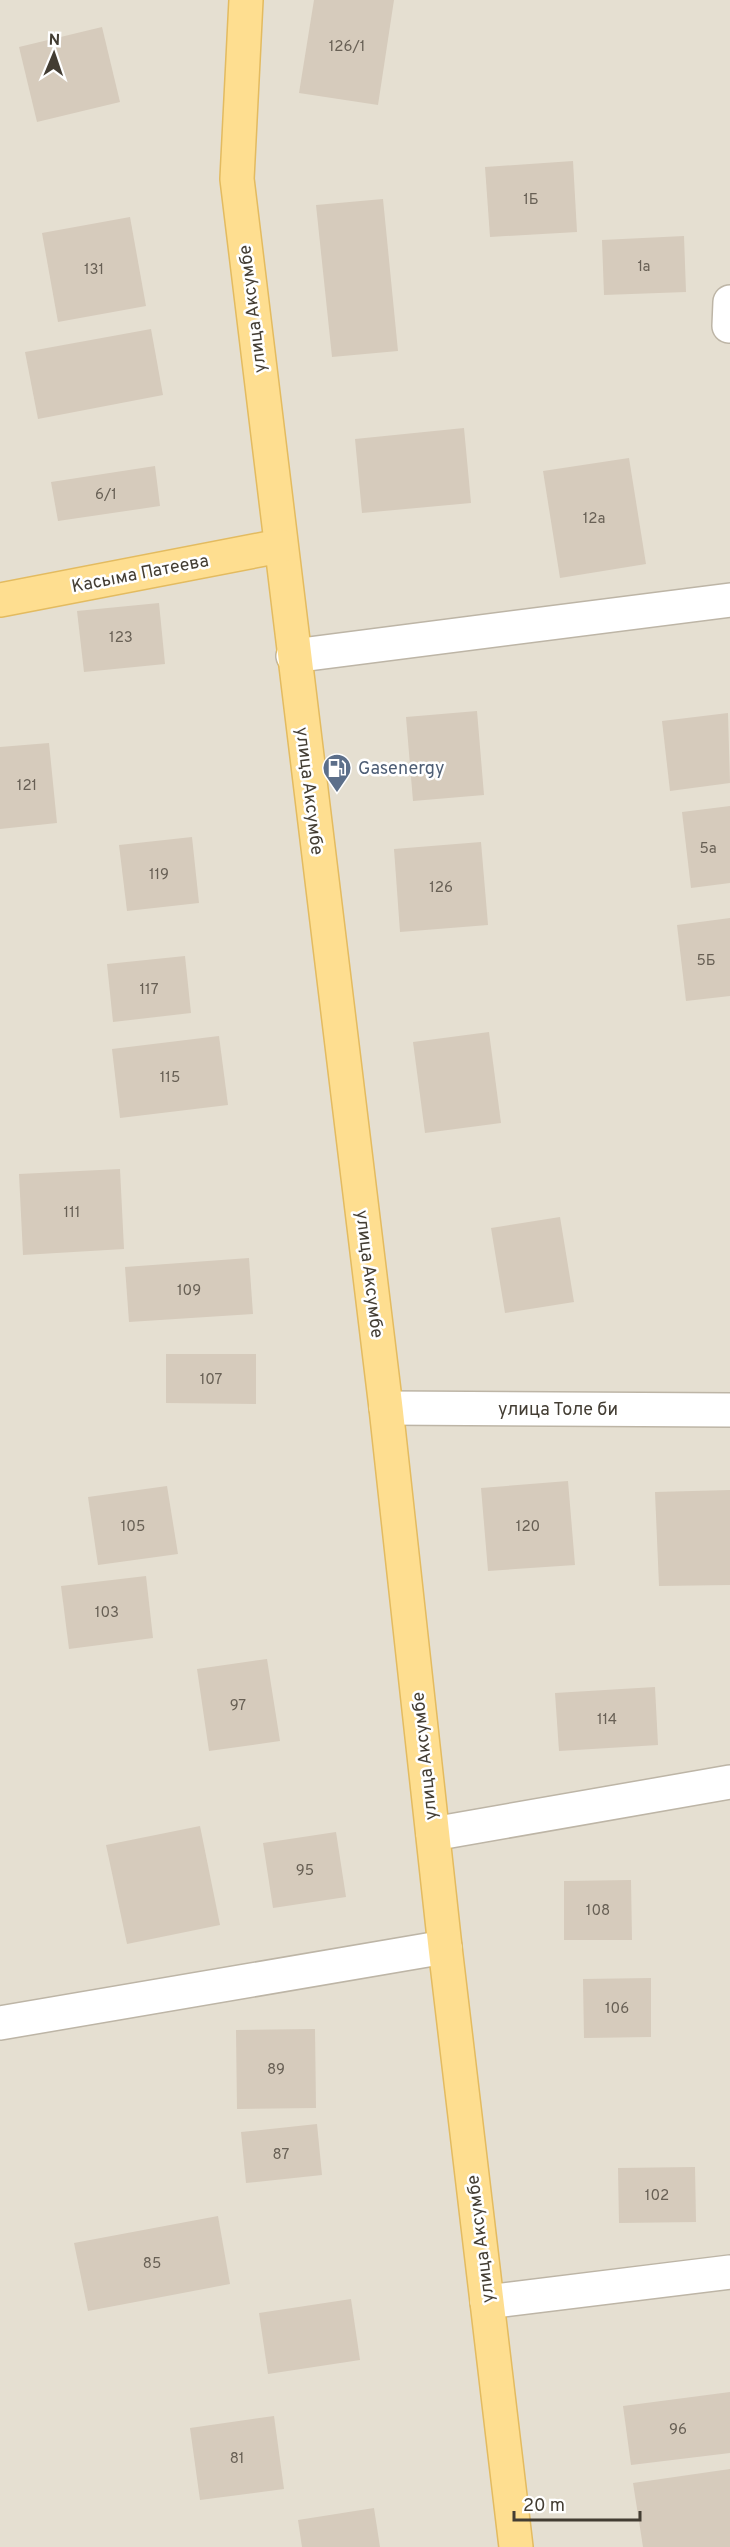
<svg xmlns="http://www.w3.org/2000/svg" width="730" height="2547" font-family="Overpass,sans-serif">
<style>
.residential{fill:#e5dfd1}
.building{fill:#d6cbbc}
.lines{fill:none;stroke-linecap:round;stroke-linejoin:round}
.minor-casing{stroke:#bdb5a6;stroke-width:36}
.major-casing{stroke:#e3bb60;stroke-width:36}
.minor{stroke:#fff;stroke-width:33}
.major{stroke:#fede90;stroke-width:33}
.labels{text-anchor:middle;stroke-width:5;stroke-linejoin:round;paint-order:stroke}
.number-label{font-size:15px;fill:#686055}
.street-label{font-size:18px;fill:#433d33;stroke:#fff}
.service-label{font-size:18px;fill:#4e5e75;stroke:#fff;text-anchor:start}
</style>
<rect width="100%" height="100%" fill="#f2ede3"/>
<rect class="residential" x="0" y="0" width="730" height="2547"/>
<g class="building">
<path d="M314 0H394L378 105 299 93Z"/>
<path d="M102 27 120 102 37 122 19 47Z"/>
<path d="M573 161 577 232 490 237 485 167Z"/>
<path d="M383 199 398 351 332 357 316 205Z"/>
<path d="M130 217 146 306 58 322 42 233Z"/>
<path d="M684 236 686 292 604 295 602 240Z"/>
<path d="M151 329 163 395 38 419 25 352Z"/>
<path d="M464 428 471 503 362 513 355 439Z"/>
<path d="M629 458 646 564 560 578 543 471Z"/>
<path d="M155 466 160 506 58 521 51 482Z"/>
<path d="M159 603 165 664 84 672 77 611Z"/>
<path d="M477 711 484 795 413 801 406 717Z"/>
<path d="M728 713 730 783 670 791 662 721Z"/>
<path d="M49 743 57 823 0 829V747Z"/>
<path d="M730 806V883L691 888 682 812Z"/>
<path d="M192 837 199 903 127 911 119 845Z"/>
<path d="M481 842 488 925 400 932 394 849Z"/>
<path d="M730 918V996L686 1001 677 925Z"/>
<path d="M185 956 191 1013 113 1022 107 964Z"/>
<path d="M489 1032 501 1123 425 1133 413 1042Z"/>
<path d="M219 1036 228 1105 120 1118 112 1049Z"/>
<path d="M120 1169 124 1249 23 1255 19 1174Z"/>
<path d="M560 1217 574 1302 505 1313 491 1228Z"/>
<path d="M249 1258 253 1314 129 1322 125 1267Z"/>
<path d="M166 1354H256V1404L166 1403Z"/>
<path d="M568 1481 575 1565 488 1571 481 1488Z"/>
<path d="M167 1486 178 1554 98 1565 88 1497Z"/>
<path d="M730 1490V1585L659 1586 655 1492Z"/>
<path d="M146 1576 153 1638 69 1649 61 1586Z"/>
<path d="M267 1659 280 1741 209 1751 197 1669Z"/>
<path d="M655 1687 658 1745 559 1751 555 1693Z"/>
<path d="M200 1826 220 1925 127 1944 106 1845Z"/>
<path d="M336 1832 346 1897 273 1908 263 1843Z"/>
<path d="M631 1880 632 1940H564V1881Z"/>
<path d="M651 1978V2037L584 2038 583 1979Z"/>
<path d="M315 2029 316 2108 237 2109 236 2030Z"/>
<path d="M317 2124 322 2175 246 2183 241 2132Z"/>
<path d="M695 2167 696 2222 619 2223 618 2168Z"/>
<path d="M218 2216 230 2284 88 2311 74 2243Z"/>
<path d="M351 2299 360 2360 268 2374 259 2313Z"/>
<path d="M730 2392V2453L631 2465 623 2406Z"/>
<path d="M274 2416 284 2489 200 2500 190 2428Z"/>
<path d="M730 2469V2547H643L633 2483Z"/>
<path d="M374 2508 380 2547H302L298 2520Z"/>
</g>
<g class="lines">
<g class="minor-casing">
<g id="minor">
<path d="M729 326 730 302"/>
<path d="M293 656 730 600"/>
<path d="M386 1408 730 1410"/>
<path d="M433 1834 730 1782"/>
<path d="M0 2023 445 1947"/>
<path d="M487 2302 730 2272"/>
</g>
</g>
<g class="major-casing">
<g id="major">
<path d="M246 0 237 179 386 1408 445 1947 516 2547"/>
<path d="M0 600 280 546"/>
</g>
</g>
<use href="#minor" class="minor"/>
<use href="#major" class="major"/>
</g>
<defs>
<g id="fuel-pin" transform="scale(1.5)"><path d="M0 17L-7.5 6A9.5 9.5 0 1 1 7.5 6Z" fill="#5c6f8a" stroke="#fff"/><path d="M-5.5-6h7V0h2V4h1.3V-2.5L3-4.5l.8-.8L6-3V5H2.5V1h-1V6h-7ZM-4.2-4.7v3.2H.2V-4.7Z" fill="#fff"/></g>
</defs>
<g fill-rule="evenodd">
<use href="#fuel-pin" x="337" y="768"/>
</g>
<g class="labels">
<g class="number-label">
<text x="347" y="51">126/1</text>
<text x="531" y="204">1Б</text>
<text x="644" y="271">1а</text>
<text x="94" y="274">131</text>
<text x="106" y="499">6/1</text>
<text x="594" y="523">12а</text>
<text x="121" y="642">123</text>
<text x="27" y="790">121</text>
<text x="708" y="853">5а</text>
<text x="159" y="879">119</text>
<text x="441" y="892">126</text>
<text x="706" y="965">5Б</text>
<text x="149" y="994">117</text>
<text x="170" y="1082">115</text>
<text x="72" y="1217">111</text>
<text x="189" y="1295">109</text>
<text x="211" y="1384">107</text>
<text x="133" y="1531">105</text>
<text x="528" y="1531">120</text>
<text x="107" y="1617">103</text>
<text x="238" y="1710">97</text>
<text x="607" y="1724">114</text>
<text x="305" y="1875">95</text>
<text x="598" y="1915">108</text>
<text x="617" y="2013">106</text>
<text x="276" y="2074">89</text>
<text x="281" y="2159">87</text>
<text x="657" y="2200">102</text>
<text x="152" y="2268">85</text>
<text x="678" y="2434">96</text>
<text x="237" y="2463">81</text>
</g>
<g class="street-label">
<text transform="translate(252 309) rotate(-97)" y="6">улица Аксумбе</text>
<text transform="translate(140 573) rotate(-11)" y="6">Касыма Патеева</text>
<text transform="translate(310 791) rotate(83)" y="6">улица Аксумбе</text>
<text transform="translate(370 1274) rotate(83)" y="6">улица Аксумбе</text>
<text x="558" y="1415">улица Толе би</text>
<text transform="translate(424 1756) rotate(-96)" y="6">улица Аксумбе</text>
<text transform="translate(480 2239) rotate(-97)" y="6">улица Аксумбе</text>
</g>
<g class="service-label">
<text x="358" y="774">Gasenergy</text>
</g>
</g>
<g transform="translate(54 54) rotate(2)" stroke="#ffffff" stroke-width="4.5" paint-order="stroke">
<path d="M0-4.5L10 22L0 15L-10 22Z" fill="#433d33"/>
<text y="-9" font-size="16" font-weight="bold" text-anchor="middle" fill="#433d33">N</text>
</g>
<path d="M514 2511v9h126v-9" fill="none" stroke="#433d33" stroke-width="3"/>
<text x="523" y="2511" font-size="18" fill="#433d33" stroke="#ffffff" stroke-width="4.5" paint-order="stroke">20 m</text>
</svg>
